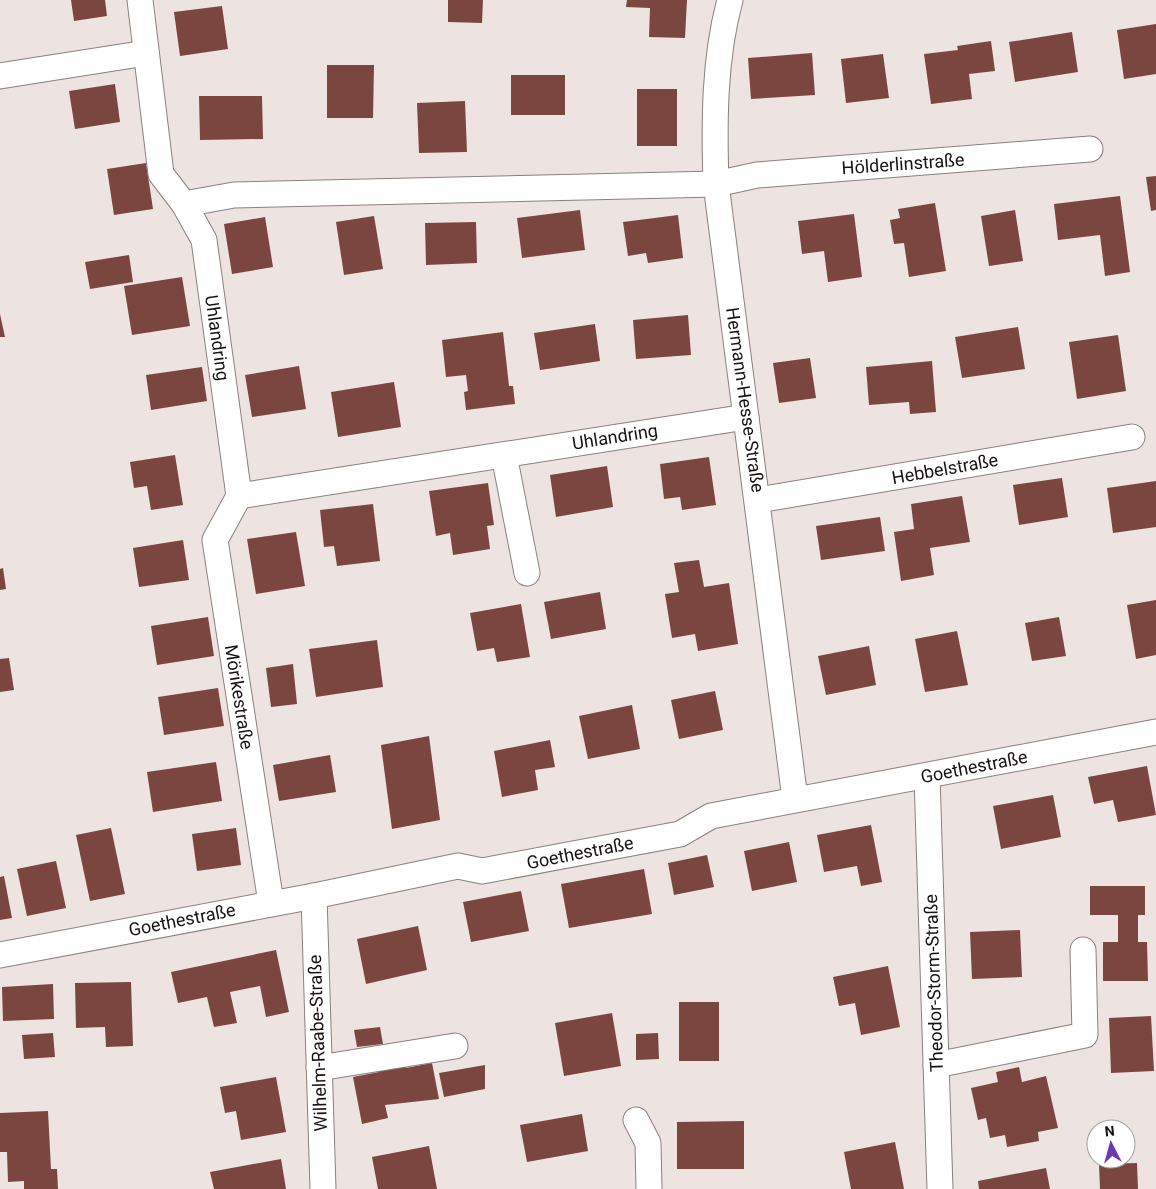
<svg xmlns="http://www.w3.org/2000/svg" width="1156" height="1189" font-family="Roboto,sans-serif">
<style>
.building{fill:#7c4640}
.lines{fill:none;stroke-linecap:round;stroke-linejoin:round}
.minor-casing{stroke:#89817e;stroke-width:27}
.minor{stroke:#fff;stroke-width:25}
.labels{text-anchor:middle;stroke-width:5;stroke-linejoin:round;paint-order:stroke}
.street-label{font-size:18px;fill:#161312;stroke:#fff}
</style>
<rect width="100%" height="100%" fill="#ede4e1"/>
<g class="building">
<path d="M71 0H105L107 16 74 21Z"/>
<path d="M448 0H483L482 23 448 22Z"/>
<path d="M627 0H687L685 38 649 37 650 8 626 7Z"/>
<path d="M222 6 228 49 180 56 174 12Z"/>
<path d="M1156 24V74L1124 79 1117 30Z"/>
<path d="M1072 32 1078 72 1015 82 1009 42Z"/>
<path d="M991 41 995 71 969 74 972 99 931 104 924 54 958 50 957 46Z"/>
<path d="M812 53 815 95 751 99 748 58Z"/>
<path d="M883 54 889 98 846 103 841 59Z"/>
<path d="M327 65H374L373 118H327Z"/>
<rect x="511" y="75" width="54" height="40"/>
<path d="M115 84 120 122 75 129 69 91Z"/>
<rect x="637" y="89" width="40" height="57"/>
<path d="M199 96H262L263 139 200 140Z"/>
<path d="M465 101 467 152 419 153 417 103Z"/>
<path d="M146 163 153 209 114 215 107 169Z"/>
<path d="M1156 176V210L1151 211 1146 177Z"/>
<path d="M1120 196 1130 272 1105 276 1100 235 1058 240 1054 204Z"/>
<path d="M935 203 946 271 909 277 904 243 894 244 890 220 900 218 898 209Z"/>
<path d="M580 210 585 250 522 258 517 218Z"/>
<path d="M1015 210 1023 261 989 266 981 216Z"/>
<path d="M854 214 862 277 828 282 824 251 802 254 798 221Z"/>
<path d="M678 215 683 258 648 263 646 253 628 256 623 222Z"/>
<path d="M374 216 383 269 344 275 336 222Z"/>
<path d="M265 217 273 267 232 274 224 224Z"/>
<path d="M476 222 477 263 426 265 425 223Z"/>
<path d="M129 255 133 282 90 289 85 262Z"/>
<path d="M182 277 190 326 132 335 124 286Z"/>
<path d="M0 314 5 337H0Z"/>
<path d="M688 315 691 355 636 359 633 320Z"/>
<path d="M595 324 600 361 540 370 534 333Z"/>
<path d="M1018 327 1025 369 962 378 955 337Z"/>
<path d="M503 332 509 386H513L515 404 466 410 464 392 468 391 466 375 446 377 442 340Z"/>
<path d="M1118 335 1126 391 1077 399 1069 342Z"/>
<path d="M810 358 816 398 779 403 773 363Z"/>
<path d="M932 361 936 412 910 414 909 402 869 405 866 367Z"/>
<path d="M299 366 306 409 252 417 245 375Z"/>
<path d="M202 367 207 401 151 410 146 375Z"/>
<path d="M394 382 401 427 338 437 331 392Z"/>
<path d="M175 455 183 505 151 510 147 486 134 488 130 462Z"/>
<path d="M709 457 716 505 682 510 680 497 664 499 660 464Z"/>
<path d="M607 466 613 507 556 517 550 475Z"/>
<path d="M1062 478 1068 517 1019 525 1013 485Z"/>
<path d="M1156 481V527L1113 533 1107 488Z"/>
<path d="M488 483 494 525 487 526 490 549 453 555 450 533 436 536 429 491Z"/>
<path d="M962 496 970 542 930 548 934 575 901 581 894 532 914 529 911 504Z"/>
<path d="M373 504 380 561 337 566 334 546 324 547 320 510Z"/>
<path d="M880 517 885 551 821 560 816 526Z"/>
<path d="M296 532 305 586 256 594 247 539Z"/>
<path d="M183 540 189 580 139 587 133 548Z"/>
<path d="M699 560 704 587 729 583 738 644 698 651 695 634 672 638 665 594 679 592 674 563Z"/>
<path d="M3 568 6 589 0 590V569Z"/>
<path d="M600 592 606 629 551 639 544 602Z"/>
<path d="M1156 600V655L1136 659 1127 605Z"/>
<path d="M521 604 530 657 497 662 494 648 477 651 470 613Z"/>
<path d="M208 617 214 656 157 665 151 626Z"/>
<path d="M1059 617 1066 656 1032 661 1025 623Z"/>
<path d="M957 631 968 685 925 692 915 639Z"/>
<path d="M377 640 383 687 316 697 309 649Z"/>
<path d="M869 646 876 685 826 695 818 656Z"/>
<path d="M9 658 14 690 0 692V659Z"/>
<path d="M293 664 297 704 271 707 266 668Z"/>
<path d="M218 688 224 726 164 735 158 697Z"/>
<path d="M715 691 723 730 679 739 671 700Z"/>
<path d="M632 705 640 749 588 759 579 716Z"/>
<path d="M429 736 440 820 392 829 381 745Z"/>
<path d="M550 740 555 767 535 770 538 790 502 797 494 751Z"/>
<path d="M330 755 336 792 279 801 273 765Z"/>
<path d="M216 762 222 801 153 812 147 772Z"/>
<path d="M1147 766 1156 815 1118 822 1113 800 1094 804 1088 777Z"/>
<path d="M1053 795 1061 837 1001 849 993 806Z"/>
<path d="M871 825 882 882 861 886 857 866 824 872 817 835Z"/>
<path d="M111 828 125 894 90 901 76 835Z"/>
<path d="M236 828 241 865 197 871 192 834Z"/>
<path d="M789 842 797 882 752 891 744 851Z"/>
<path d="M707 855 714 887 674 895 668 863Z"/>
<path d="M56 861 66 908 27 916 17 869Z"/>
<path d="M644 869 652 914 569 928 561 884Z"/>
<path d="M4 876 12 918 0 920V877Z"/>
<path d="M1090 886H1145V915H1138V942H1147L1148 981H1103V942H1118V915H1090Z"/>
<path d="M521 891 529 931 471 942 463 902Z"/>
<path d="M418 926 427 970 366 984 357 939Z"/>
<path d="M1020 930 1022 977 972 979 970 932Z"/>
<path d="M276 950 289 1012 266 1017 260 986 230 992 237 1023 214 1027 207 997 178 1003 171 972Z"/>
<path d="M888 966 900 1027 861 1035 855 1003 839 1006 833 977Z"/>
<path d="M131 982 133 1046 106 1047 105 1027 76 1028 75 983Z"/>
<path d="M53 984 54 1019 3 1021 2 987Z"/>
<rect x="679" y="1002" width="40" height="59"/>
<path d="M612 1013 621 1066 564 1076 555 1023Z"/>
<path d="M1151 1016 1154 1071 1111 1073 1109 1018Z"/>
<path d="M380 1027 383 1044 357 1047 354 1030Z"/>
<path d="M53 1033 55 1057 24 1059 22 1035Z"/>
<path d="M658 1033 659 1059 636 1060V1034Z"/>
<path d="M405 1062 406 1068 432 1063 439 1099 385 1105 388 1118 362 1124 353 1077 379 1072 378 1067Z"/>
<path d="M485 1065V1089L444 1097 439 1073Z"/>
<path d="M1019 1067 1022 1082 1046 1076 1058 1128 1038 1132 1039 1141 1007 1147 1005 1135 990 1138 986 1118 978 1120 971 1088 998 1082 996 1072Z"/>
<path d="M276 1077 286 1132 241 1140 236 1111 225 1113 220 1087Z"/>
<path d="M48 1111 51 1169H57L58 1189H24V1181L8 1182 7 1152H0V1113Z"/>
<path d="M582 1114 588 1151 527 1162 520 1125Z"/>
<path d="M744 1121V1169H677V1122Z"/>
<path d="M895 1142 904 1189H851L844 1152Z"/>
<path d="M429 1146 437 1189H378L372 1157Z"/>
<path d="M281 1159 286 1189H214L210 1172Z"/>
<path d="M1137 1163 1138 1189H1100L1099 1164Z"/>
<path d="M1046 1168 1050 1189H979L978 1181Z"/>
</g>
<g class="lines">
<g class="minor-casing">
<g id="minor">
<path d="M140 0 161 174 184 204"/>
<path d="M730 0C714 59 714 123 716 184L795 799"/>
<path d="M0 76 146 53"/>
<path d="M746 417 239 496 204 240 184 204 234 195 716 184 757 175 1090 149"/>
<path d="M504 455 527 573"/>
<path d="M239 496 215 540 271 903"/>
<path d="M758 500 1132 437"/>
<path d="M927 776 940 1189"/>
<path d="M314 896 323 1189"/>
<path d="M0 955 314 896 458 866 482 871 680 834 711 816 1156 732"/>
<path d="M936 1065 1085 1035 1083 950"/>
<path d="M319 1068 455 1046"/>
<path d="M636 1120 648 1143 649 1189"/>
</g>
</g>
<use href="#minor" class="minor"/>
</g>
<g class="labels">
<g class="street-label">
<text transform="translate(903 164) rotate(-4)" y="6">Hölderlinstraße</text>
<text transform="translate(217 338) rotate(82)" y="6">Uhlandring</text>
<text transform="translate(745 400) rotate(82)" y="6">Hermann-Hesse-Straße</text>
<text transform="translate(615 437) rotate(-9)" y="6">Uhlandring</text>
<text transform="translate(945 469) rotate(-10)" y="6">Hebbelstraße</text>
<text transform="translate(239 697) rotate(81)" y="6">Mörikestraße</text>
<text transform="translate(974 767) rotate(-11)" y="6">Goethestraße</text>
<text transform="translate(580 853) rotate(-11)" y="6">Goethestraße</text>
<text transform="translate(182 920) rotate(-11)" y="6">Goethestraße</text>
<text transform="translate(934 983) rotate(-92)" y="6">Theodor-Storm-Straße</text>
<text transform="translate(318 1043) rotate(-92)" y="6">Wilhelm-Raabe-Straße</text>
</g>
</g>
<g transform="translate(1111 1144) rotate(354)"><circle r="24" fill="#ffffff" stroke="#a2a1a0"/>
<path d="M0-4L9 19L0 12L-9 19Z" fill="#6c38af"/>
<text y="-8" font-size="14" font-weight="bold" text-anchor="middle" fill="#161312">N</text>
</g>
</svg>
